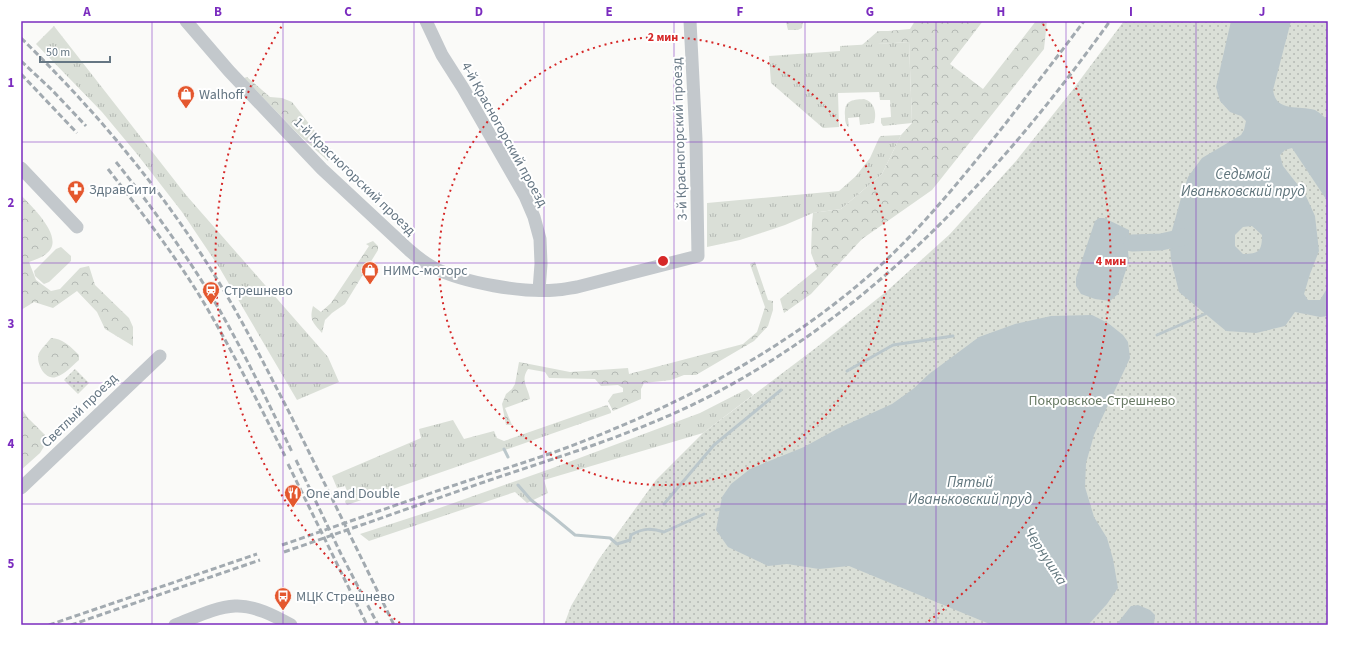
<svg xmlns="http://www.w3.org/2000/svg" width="1349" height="646" font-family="'Source Sans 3',sans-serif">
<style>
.grass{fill:url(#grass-tufts)}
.forest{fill:url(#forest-crowns)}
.park{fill:url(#park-dots)}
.pitch{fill:#dadfd7}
.water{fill:#bbc7cb;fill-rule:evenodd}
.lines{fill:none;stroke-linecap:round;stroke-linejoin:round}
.stream{stroke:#bbc7cb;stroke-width:3}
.river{stroke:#bbc7cb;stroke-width:17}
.minor{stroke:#c3c8cc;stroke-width:13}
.rail{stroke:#a2aab0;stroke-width:3;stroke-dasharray:6 3;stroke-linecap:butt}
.grid{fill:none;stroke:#7b2cbf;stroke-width:1;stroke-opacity:0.55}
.ring{fill:none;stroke:#d62828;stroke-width:2;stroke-dasharray:2 4}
.labels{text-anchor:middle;stroke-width:4;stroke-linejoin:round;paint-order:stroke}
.poi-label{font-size:14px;fill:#657683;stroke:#fff;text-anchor:start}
.street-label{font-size:14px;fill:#657683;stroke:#fff}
.park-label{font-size:14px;fill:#687a64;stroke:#fff}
.water-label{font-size:15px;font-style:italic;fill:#60757c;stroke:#fff}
.centre{fill:#d62828;stroke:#fff;stroke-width:2}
.ring-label{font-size:12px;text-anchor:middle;font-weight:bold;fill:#d62828;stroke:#fff;stroke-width:4;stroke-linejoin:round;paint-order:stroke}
.neatline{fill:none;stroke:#7b2cbf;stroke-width:1.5}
.grid-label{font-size:13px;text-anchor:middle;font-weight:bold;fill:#7b2cbf}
</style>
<defs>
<pattern id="grass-tufts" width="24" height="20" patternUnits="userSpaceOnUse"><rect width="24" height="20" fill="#dadfd7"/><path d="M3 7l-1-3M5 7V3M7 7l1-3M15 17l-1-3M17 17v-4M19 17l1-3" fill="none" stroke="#b4b9b4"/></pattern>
<pattern id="forest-crowns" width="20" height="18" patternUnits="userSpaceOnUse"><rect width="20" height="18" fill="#dadfd7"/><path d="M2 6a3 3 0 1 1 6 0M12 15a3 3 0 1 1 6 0" fill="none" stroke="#b4b9b4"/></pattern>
<pattern id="park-dots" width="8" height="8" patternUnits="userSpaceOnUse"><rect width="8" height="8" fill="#dadfd7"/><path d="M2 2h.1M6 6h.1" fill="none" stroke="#b4b9b4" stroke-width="1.8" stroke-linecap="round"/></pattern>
</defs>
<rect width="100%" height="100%" fill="#fafaf8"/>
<g class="grass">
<path d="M54 26 186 195 328 357 339 382 297 400 219 267 182 212 137 154 102 112 36 44Z"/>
<path d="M909 42 912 123 883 126 881 123V118L891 117 890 100H880L879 92 838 93 839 127 823 128 771 83 769 56 840 51V46Z"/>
<path d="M864 99C875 102 877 114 874 123L860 125 859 117 848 118 849 127 847 126C845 122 845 119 845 116 844 100 851 100 864 99Z"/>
<path d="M901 135 882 174 841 209 813 213 785 225 740 240 707 247V203L839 191 856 176 870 158 879 138 881 136Z"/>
<path d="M747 389 753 395 703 433 544 480 548 493 527 503 515 492 369 541 360 534 431 511 550 469 700 413Z"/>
<path d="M607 405 611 411V413L347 505 345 502 348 494 345 486 337 488 332 476 421 438 419 429 453 420 464 439 494 431 497 438 504 441Z"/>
</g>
<g class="forest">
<path d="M776 21H803L802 28 798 30H788L786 22Z"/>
<path d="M915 21H983L950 64 983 89 1036 21H1047L1044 49 932 190 862 239 811 294 784 313 780 299 817 269 811 253 812 223 813 213 841 209 882 174 901 135 912 123 909 42 862 45 878 31H888L910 29Z"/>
<path d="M247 77 270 97 282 98 292 102 325 144 331 149 328 161 299 135 244 78Z"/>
<path d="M21 195C32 207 67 239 46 254 41 258 34 260 29 262L36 280 51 291 60 289 80 268 89 266 95 285 129 318 133 327V346L105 329 97 312 77 291 53 308 34 302 21 310Z"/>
<path d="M373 241 378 246V250L345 304 332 313 325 320 322 333C313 323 309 320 313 306L321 312 331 303 369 246 366 244Z"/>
<path d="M755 262 768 300 773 301V310L768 326 754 341 696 375H684L671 380 644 383 641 389V399L613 411 608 401 613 394 623 392V388L618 385 601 386 595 379 549 378 545 372 528 369C520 381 528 387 530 399L505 408 512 425H506L502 404 506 394 512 389 515 384 519 362 570 372 628 368 629 374 743 344 757 332 765 307 750 264Z"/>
<path d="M51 338C62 338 71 347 79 355V360C72 366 65 374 56 377 45 381 35 362 39 353 42 348 48 342 51 338Z"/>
<path d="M21 408 28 418 45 435V445L40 453 21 470Z"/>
</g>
<g class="park">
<path d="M1124 21H1328V625H564L571 606 599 559 656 480 703 433 817 347 887 291 950 234 1016 161 1071 92Z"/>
<path d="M75 369 89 383 78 394 64 380Z"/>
</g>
<path class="pitch" d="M61 247 71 256V261L49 282 44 284 35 276 34 271 56 249Z"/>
<g class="water">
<path d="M1231 21H1291L1273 90C1276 113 1299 105 1315 110 1319 112 1324 117 1328 120V202L1292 148 1285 150 1280 155 1283 166 1305 194 1315 216 1319 251 1310 274 1304 294 1308 300H1320L1328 287V316L1320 317 1295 312 1285 326 1256 333 1226 331 1179 292 1171 260 1170 246 1161 242 1171 234 1181 198 1188 177 1202 158 1241 135 1244 130 1246 121 1241 116 1230 112 1220 101 1216 87ZM1252 226 1262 235C1262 251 1259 254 1243 254L1235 246V235L1243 227Z"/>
<path d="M1099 218H1104L1129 230V237C1136 243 1147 239 1155 242L1131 248 1128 251 1129 261 1118 294 1110 301 1095 299 1081 294 1076 286V278L1095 221Z"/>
<path d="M1092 315 1108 323 1123 335 1128 342 1130 358 1094 435 1086 463 1085 487 1094 517 1107 538 1113 559 1118 588 1107 604 1089 624 1087 625H992L849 566 819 569 787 564 768 566 728 547 716 530 722 497 731 484 750 469 804 447 837 429 892 404 913 389 929 374 979 337 1015 324 1051 316Z"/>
<path d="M1138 605 1150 610 1155 615 1154 625H1116L1131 606Z"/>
</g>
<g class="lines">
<g class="stream">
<path d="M1157 335 1205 314"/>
<path d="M847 371 893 345 953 336"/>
<path d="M504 449 508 457"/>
<path d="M518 485 531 500 552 516 575 535 610 538 617 544 630 540 631 535C643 528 652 528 664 532L704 514"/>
<path d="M664 504 714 445 781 390"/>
<path d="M716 510 724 508"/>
</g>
<path class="river" d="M1132 243 1161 242 1183 237"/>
<g class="minor">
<path d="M186 21 229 71 322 169 409 250C417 257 425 263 434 268 465 283 522 293 556 290 563 290 570 288 577 287L698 256 696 139 690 21"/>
<path d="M426 21 442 55 463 88 525 196 534 217 540 239 541 264 539 290"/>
<path d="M21 168 77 227"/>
<path d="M21 488 160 356"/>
<path d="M175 625C194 618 215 607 235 606 254 605 275 616 291 625"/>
</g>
<g class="rail">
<path d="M21 38C100 115 171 200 227 296 249 333 268 372 288 410 324 482 359 553 394 625"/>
<path d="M21 61 52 90 86 126"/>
<path d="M21 74 77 133"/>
<path d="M116 162C152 207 186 254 216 304 244 352 268 402 292 452"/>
<path d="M108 169C143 214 178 259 207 308 235 356 260 406 285 456"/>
<path d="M296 460 341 554 378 625"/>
<path d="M288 464 367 625"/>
<path d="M282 545C343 524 403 502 464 482 497 471 530 461 563 449 679 406 790 348 882 264 928 221 967 172 1006 123 1032 89 1059 55 1084 21"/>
<path d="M284 552C353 528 421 504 490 480 564 455 641 432 712 395 876 309 1003 170 1110 21"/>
<path d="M49 625 257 554"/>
<path d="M71 625 260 560"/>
</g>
</g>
<path class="grid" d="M152 21V625M283 21V625M414 21V625M544 21V625M674 21V625M805 21V625M936 21V625M1066 21V625M1196 21V625M21 142H1328M21 263H1328M21 383H1328M21 504H1328"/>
<g class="ring">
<circle cx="663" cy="261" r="224"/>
<path d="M400 623A448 448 0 0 1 283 24M1043 24A448 448 0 0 1 926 623"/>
</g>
<defs>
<g id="shop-pin" transform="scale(0.9)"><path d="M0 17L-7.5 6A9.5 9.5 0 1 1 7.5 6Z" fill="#e4572e" stroke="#fff"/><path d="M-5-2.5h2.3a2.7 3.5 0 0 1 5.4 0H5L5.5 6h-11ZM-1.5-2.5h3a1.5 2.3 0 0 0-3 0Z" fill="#fff"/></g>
<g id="pharmacy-pin" transform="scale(0.9)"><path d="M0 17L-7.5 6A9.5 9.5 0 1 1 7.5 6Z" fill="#e4572e" stroke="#fff"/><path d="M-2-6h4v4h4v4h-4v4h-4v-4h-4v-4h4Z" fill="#fff"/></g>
<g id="station-pin" transform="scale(0.9)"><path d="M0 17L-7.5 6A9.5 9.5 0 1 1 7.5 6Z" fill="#e4572e" stroke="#fff"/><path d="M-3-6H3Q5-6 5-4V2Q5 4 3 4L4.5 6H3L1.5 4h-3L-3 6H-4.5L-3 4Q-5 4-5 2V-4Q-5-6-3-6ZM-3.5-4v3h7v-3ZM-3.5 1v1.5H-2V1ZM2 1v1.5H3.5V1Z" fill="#fff"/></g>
<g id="restaurant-pin" transform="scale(0.9)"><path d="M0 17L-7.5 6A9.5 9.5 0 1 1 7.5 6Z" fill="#e4572e" stroke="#fff"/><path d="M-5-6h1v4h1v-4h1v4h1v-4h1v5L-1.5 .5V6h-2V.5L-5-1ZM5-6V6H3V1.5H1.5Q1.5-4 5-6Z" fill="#fff"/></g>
<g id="bus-pin" transform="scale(0.9)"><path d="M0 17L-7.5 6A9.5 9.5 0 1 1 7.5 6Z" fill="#e4572e" stroke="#fff"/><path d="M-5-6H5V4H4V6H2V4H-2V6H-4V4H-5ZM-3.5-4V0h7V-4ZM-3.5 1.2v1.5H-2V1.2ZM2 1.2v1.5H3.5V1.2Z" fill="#fff"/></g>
</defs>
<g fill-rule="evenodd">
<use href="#shop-pin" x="186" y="94"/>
<use href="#pharmacy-pin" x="76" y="189"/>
<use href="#shop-pin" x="370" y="270"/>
<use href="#station-pin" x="211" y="290"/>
<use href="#restaurant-pin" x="293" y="493"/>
<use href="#bus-pin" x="283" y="596"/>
</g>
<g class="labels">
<g class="poi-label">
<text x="199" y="99">Walhoff</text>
<text x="89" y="194">ЗдравСити</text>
<text x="383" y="275">НИМС-моторс</text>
<text x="224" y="295">Стрешнево</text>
<text x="306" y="498">One and Double</text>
<text x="296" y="601">МЦК Стрешнево</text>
</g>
<g class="street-label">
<text transform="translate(505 134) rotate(61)" y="5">4-й Красногорский проезд</text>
<text transform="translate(679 139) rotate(-92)" y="5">3-й Красногорский проезд</text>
<text transform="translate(355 176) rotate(44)" y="5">1-й Красногорский проезд</text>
<text transform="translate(79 410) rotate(-44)" y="5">Светлый проезд</text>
</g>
<g class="park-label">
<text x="1102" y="405">Покровское-Стрешнево</text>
</g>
<g class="water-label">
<text x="1243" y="179">Седьмой<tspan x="1243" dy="17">Иваньковский пруд</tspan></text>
<text x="970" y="487">Пятый<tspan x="970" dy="17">Иваньковский пруд</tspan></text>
<text transform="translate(1046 556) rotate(57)" y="5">Чернушка</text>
</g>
</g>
<circle cx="663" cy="261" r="6" class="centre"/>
<g class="ring-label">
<text x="663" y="41">2 мин</text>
<text x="1111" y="265">4 мин</text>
</g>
<rect width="1349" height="646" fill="none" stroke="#ffffff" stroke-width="44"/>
<path d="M40 56v6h70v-6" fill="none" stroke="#657683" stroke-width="2"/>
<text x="46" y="56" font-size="12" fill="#657683" stroke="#ffffff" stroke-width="3" paint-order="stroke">50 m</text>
<rect x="22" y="22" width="1305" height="602" class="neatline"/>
<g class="grid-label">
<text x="87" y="16">A</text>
<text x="218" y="16">B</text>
<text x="348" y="16">C</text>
<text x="479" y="16">D</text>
<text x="609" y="16">E</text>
<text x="740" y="16">F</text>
<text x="870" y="16">G</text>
<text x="1001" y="16">H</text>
<text x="1131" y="16">I</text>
<text x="1262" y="16">J</text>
<text x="11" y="87">1</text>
<text x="11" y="207">2</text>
<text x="11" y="328">3</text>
<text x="11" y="448">4</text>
<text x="11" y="568">5</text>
</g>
</svg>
